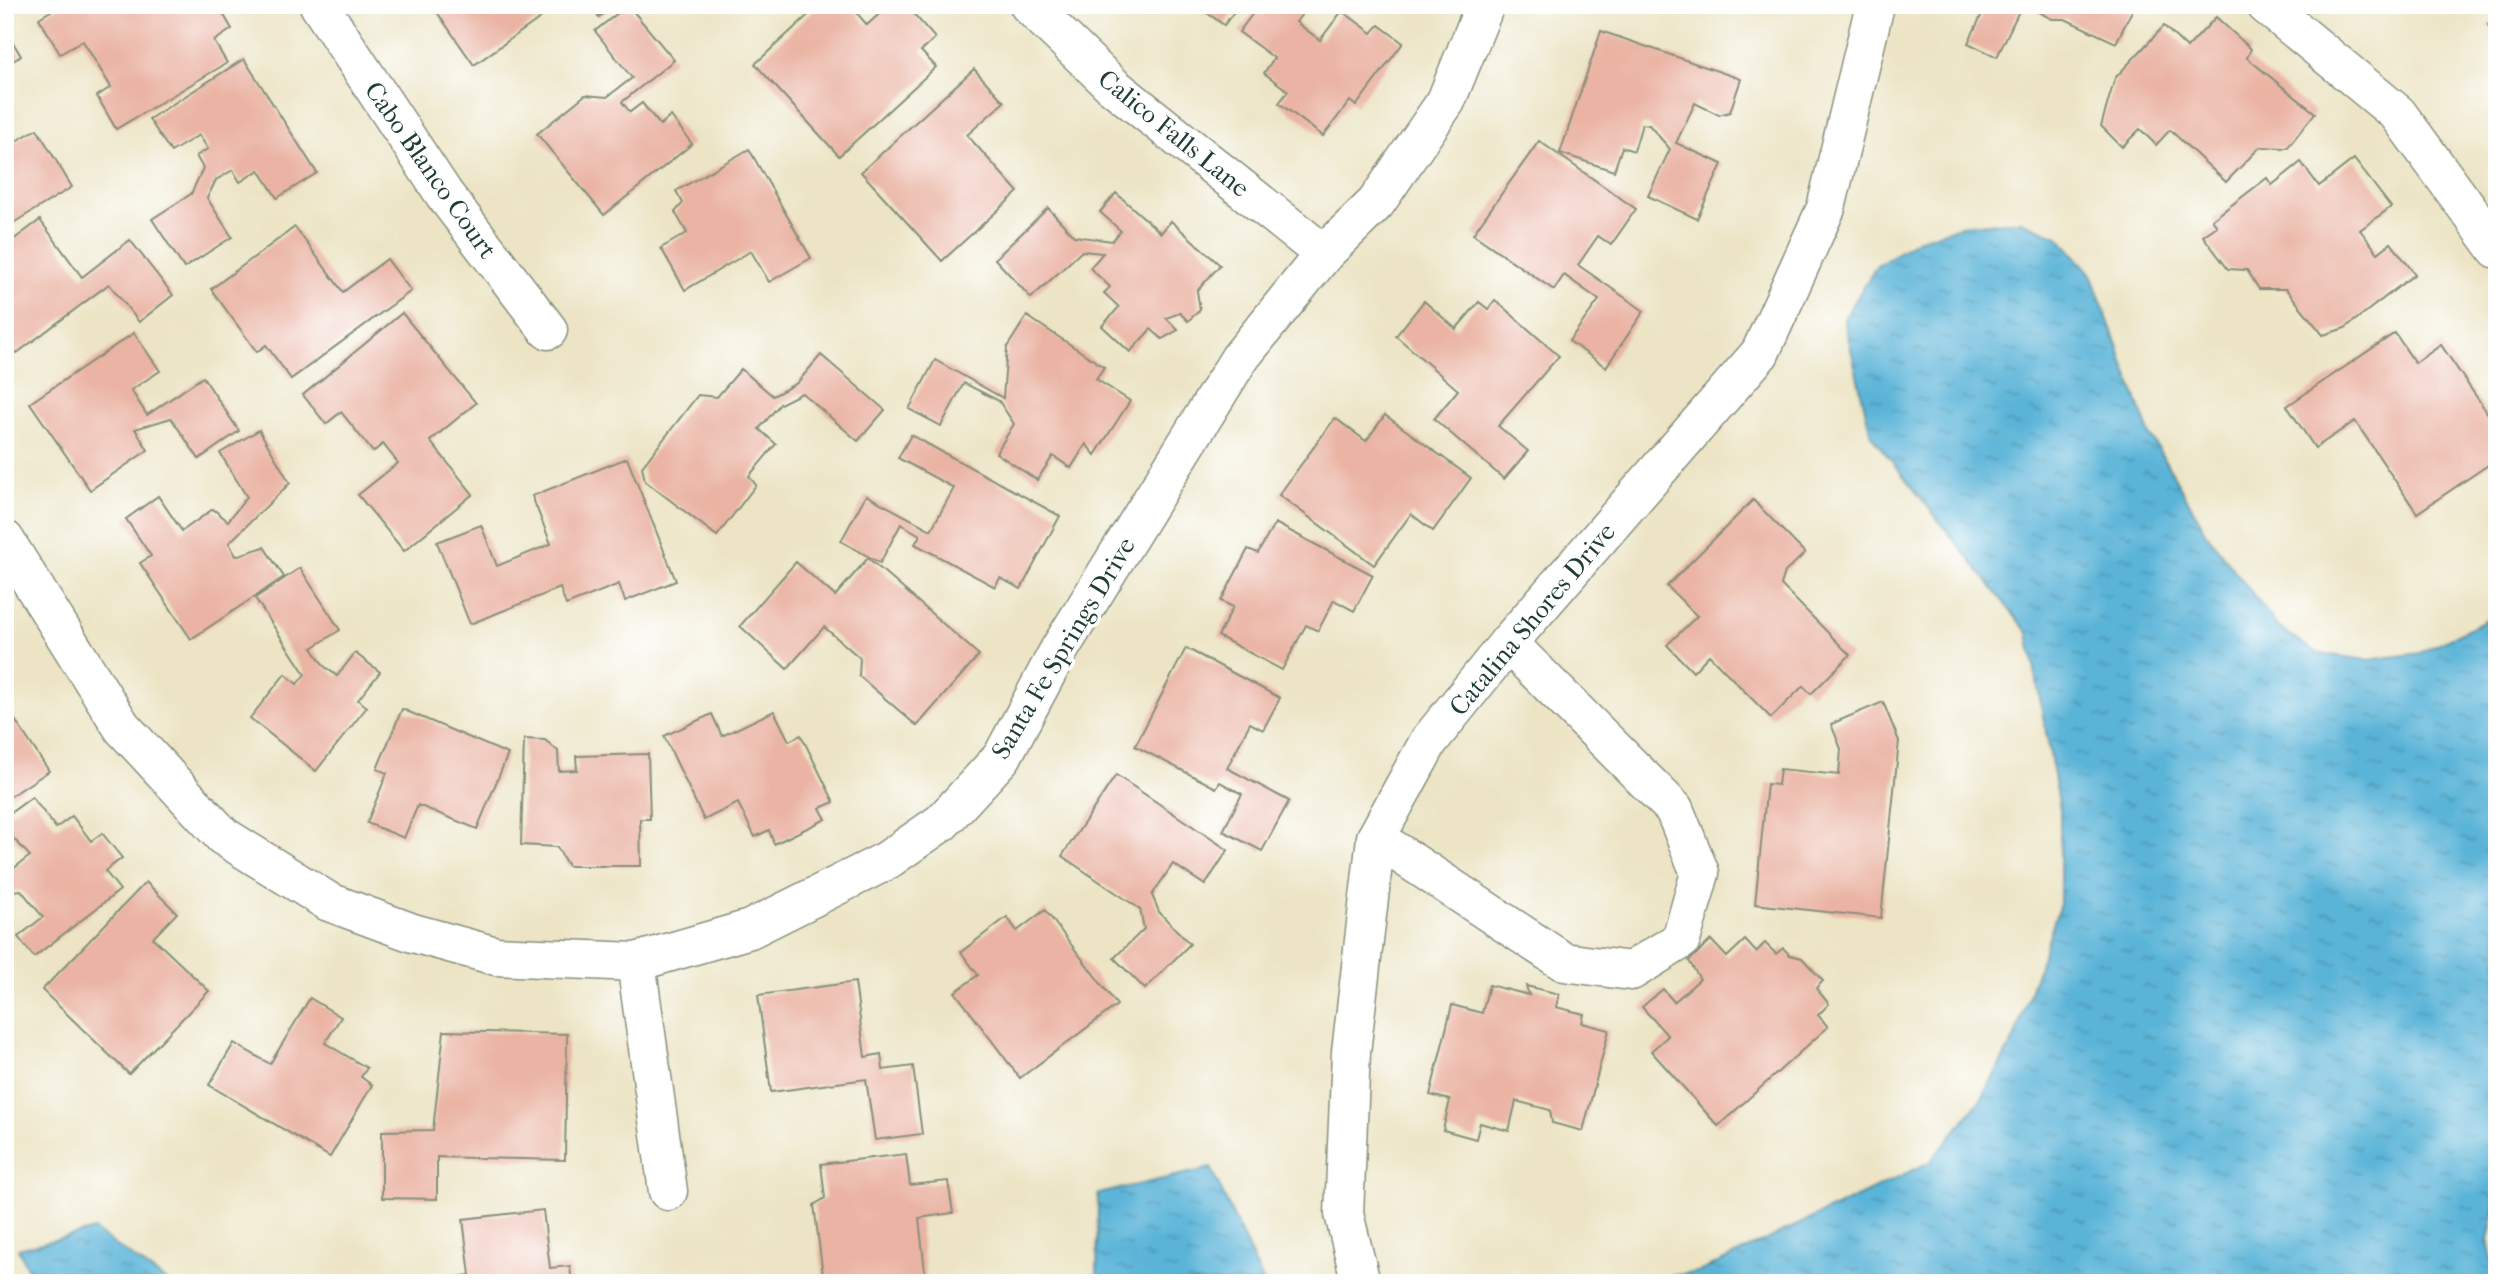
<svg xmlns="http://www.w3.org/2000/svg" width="2502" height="1288" font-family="'IM FELL French Canon',serif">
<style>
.water{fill:url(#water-ripples);stroke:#3c7886;stroke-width:2}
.building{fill:#eab3a3}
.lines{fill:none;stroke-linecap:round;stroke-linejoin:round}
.minor-casing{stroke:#86907c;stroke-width:41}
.minor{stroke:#fff;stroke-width:38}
.labels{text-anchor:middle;stroke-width:7;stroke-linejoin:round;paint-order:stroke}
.street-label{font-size:26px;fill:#1f3d34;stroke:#fff}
</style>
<defs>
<pattern id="water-ripples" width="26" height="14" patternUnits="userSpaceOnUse" patternTransform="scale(1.75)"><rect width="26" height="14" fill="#5ab4d8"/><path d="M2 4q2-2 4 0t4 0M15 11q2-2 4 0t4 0" fill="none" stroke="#4a94b0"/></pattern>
</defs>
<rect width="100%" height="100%" fill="#fff"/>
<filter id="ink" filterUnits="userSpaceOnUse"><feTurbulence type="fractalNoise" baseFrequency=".0143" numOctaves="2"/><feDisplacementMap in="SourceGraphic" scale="14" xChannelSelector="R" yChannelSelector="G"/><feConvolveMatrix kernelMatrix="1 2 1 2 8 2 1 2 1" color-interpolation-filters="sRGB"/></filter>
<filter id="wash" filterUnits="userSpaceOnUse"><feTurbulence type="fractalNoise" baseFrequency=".00686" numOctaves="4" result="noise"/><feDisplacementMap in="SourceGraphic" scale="28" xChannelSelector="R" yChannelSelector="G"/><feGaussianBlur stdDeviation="1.57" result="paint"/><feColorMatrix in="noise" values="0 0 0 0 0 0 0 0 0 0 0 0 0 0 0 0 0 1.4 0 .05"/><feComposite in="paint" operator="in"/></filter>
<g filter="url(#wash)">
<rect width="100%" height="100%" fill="#ece4c4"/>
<g class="water">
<path d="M2021 221 2058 236 2091 274 2149 433 2209 537 2278 627 2317 653 2367 660 2420 653 2497 614V1197L2488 1240 2497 1283H1620L1699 1272 1930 1162 1982 1098 2014 1039 2060 904V809L2028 633 1871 435 1844 319 1876 267 1917 240 1964 225Z"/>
<path d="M1211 1168 1264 1283H1097L1098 1194Z"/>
<path d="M94 1230 169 1283H35L18 1249Z"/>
</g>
<g id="blocks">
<g class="building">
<path d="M61 5H218L232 29 214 41 227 63 116 129 97 96 111 87 83 41 60 54 39 18Z"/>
<path d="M432 5H551L553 9 474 65Z"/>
<path d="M591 5H615L599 17Z"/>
<path d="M628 5 674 60 622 102 630 112 642 103 660 125 671 116 692 144 604 215 537 134 585 95 607 97 632 78 595 31Z"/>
<path d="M819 5H850L867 25 889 5H906L935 38 921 51 936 67 839 156 755 64Z"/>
<path d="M1212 5H1239L1224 25 1206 12Z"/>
<path d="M1259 5H1299L1305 10 1296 22 1320 40 1342 11 1372 33 1379 25 1403 43 1356 106 1350 101 1323 136 1279 103 1288 91 1264 73 1274 58 1239 32Z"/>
<path d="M1964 5H2022L1997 57 1968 43 1982 14Z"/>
<path d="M2025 5H2135L2116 43 2065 19H2052Z"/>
<path d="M2216 17 2251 49 2247 58 2315 113 2287 148 2260 147 2226 182 2170 130 2156 145 2140 129 2122 147 2101 126 2115 78 2164 26 2187 48Z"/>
<path d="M2497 18V36L2488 25Z"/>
<path d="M5 29 21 56 5 66Z"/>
<path d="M1601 31 1741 79 1730 112 1719 115 1695 103 1676 143 1722 164 1697 219 1648 196 1670 149 1649 125 1642 124 1634 151 1622 147 1614 171 1560 153Z"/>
<path d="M244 59 317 173 277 198 259 170 240 182 233 170 216 180 207 198 232 237 184 268 152 219 191 194 203 168 196 156 208 149 199 135 171 152 149 119Z"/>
<path d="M974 69 1004 102 967 135 1018 192 942 261 861 172Z"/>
<path d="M37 129 72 187 5 228V140L9 145Z"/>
<path d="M1539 141 1636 209 1611 245 1598 236 1578 265 1644 311 1606 367 1569 341 1599 300 1564 275 1554 290 1473 234Z"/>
<path d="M749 149 811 258 769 282 751 251 685 290 661 248 687 233 675 212 683 203 676 191Z"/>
<path d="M2354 159 2391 207 2360 230 2378 253 2391 243 2415 274 2345 328 2323 335 2286 289H2259L2247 270 2228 269 2203 236 2217 226 2212 220 2267 178 2272 185 2301 162 2319 186Z"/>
<path d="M1116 193 1161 233 1171 221 1220 265 1197 291 1200 310 1188 321 1180 313 1166 318 1178 330 1162 339 1151 329 1130 352 1102 326 1119 307 1104 293 1110 287 1090 268 1103 253 1082 251 1031 298 995 259 1048 208 1074 236 1112 241 1121 231 1100 212Z"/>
<path d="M40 220 82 277 130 240 173 295 139 322 109 284 17 353 5 336V246Z"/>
<path d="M295 227 343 292 387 259 411 291 291 379 266 345 257 352 211 289Z"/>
<path d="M1495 300 1559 356 1498 426 1528 451 1504 479 1434 419 1458 390 1396 336 1424 301 1456 329 1479 302 1488 309Z"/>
<path d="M402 313 476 403 430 441 473 494 404 551 358 495 398 463 383 444 373 452 341 412 326 424 303 395Z"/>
<path d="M1027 316 1104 367 1096 379 1130 401 1095 455 1086 444 1071 468 1053 456 1037 480 996 453 1014 424 999 401 964 383 941 426 909 409 935 360 1003 398 1007 347Z"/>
<path d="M134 333 160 371 131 390 147 415 203 377 239 431 199 459 171 418 135 429 148 450 90 490 30 403Z"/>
<path d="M2395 333 2415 363 2441 345 2497 427V459L2417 513 2355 421 2315 448 2287 406Z"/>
<path d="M821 355 885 410 858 441 802 393 780 404 759 429 776 444 749 476 756 485 717 536 645 481 642 467 698 395 717 397 741 369 773 396 797 383Z"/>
<path d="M1385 415 1471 478 1433 531 1411 514 1374 565 1279 495 1335 418 1366 441Z"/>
<path d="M259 430 290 483 229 543 236 556 264 547 284 577 191 639 140 563 151 556 126 519 158 496 182 531 213 509 228 521 247 497 220 453Z"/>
<path d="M911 435 1060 516 1021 589 1000 578 995 587 915 544 920 535 901 524 880 563 841 541 866 495 931 530 954 488 898 458Z"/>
<path d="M627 458 676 581 625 601 619 584 566 605 560 588 470 624 437 542 481 525 497 566 551 544 532 496Z"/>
<path d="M1753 500 1805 553 1785 572 1781 585 1850 655 1811 694 1803 686 1771 718 1709 655 1693 672 1667 645 1697 616 1667 586Z"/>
<path d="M1275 523 1373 575 1354 611 1334 600 1318 631 1306 625 1282 670 1218 636 1233 607 1221 601 1248 549 1258 553Z"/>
<path d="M868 558 979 655 917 726 859 676 860 658 824 627 787 669 740 626 796 562 835 596Z"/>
<path d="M300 568 340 630 312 648 324 666 337 676 355 653 380 672 358 700 367 707 316 771 250 718 285 674 297 684 305 674 255 598Z"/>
<path d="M1186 648 1280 698 1263 730 1250 723 1227 768 1289 801 1262 851 1223 831 1242 794 1220 782 1216 788 1135 746Z"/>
<path d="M1883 702 1899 741 1881 918 1755 904 1767 784 1778 785 1780 769 1839 775 1841 749 1831 724Z"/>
<path d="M5 705 49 771 5 800Z"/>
<path d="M402 709 508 754 477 829 418 805 404 838 367 823 387 773 377 769Z"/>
<path d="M774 711 789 741 801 735 834 802 820 808 826 819 774 844 769 830 755 837 738 803 704 820 664 736 712 714 722 736Z"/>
<path d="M524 739 545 740 558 751 559 771 577 770 576 756 648 754 650 819H640L641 866H568L557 847 521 845Z"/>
<path d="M1116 775 1228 850 1205 885 1173 864 1152 895 1159 912 1190 944 1145 989 1114 958 1144 929 1140 909 1062 856Z"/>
<path d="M32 797 56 828 72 816 91 841 102 833 122 858 105 871 120 890 34 957 18 937 43 917 21 890 5 892V875L30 856 13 838H5V817Z"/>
<path d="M146 882 177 913 153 938 209 991 129 1074 42 990Z"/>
<path d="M1045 910 1117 1005 1020 1078 955 992 978 975 961 952 1007 917 1017 931Z"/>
<path d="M1711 940 1727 957 1745 940 1756 952 1765 943 1776 954 1783 948 1790 955 1802 958 1823 981 1816 988 1829 1004 1818 1015 1828 1027 1718 1126 1651 1051 1668 1036 1642 1007 1663 989 1674 1002 1700 979 1689 961Z"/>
<path d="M855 982 865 1057 881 1054 883 1070 913 1066 922 1134 875 1140 866 1079 771 1092 758 995Z"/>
<path d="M1489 985 1529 995 1526 986 1559 994 1556 1007 1584 1014 1582 1023 1609 1030 1583 1131 1552 1123 1550 1110 1516 1101 1509 1131 1480 1123 1476 1139 1443 1130 1450 1100 1430 1095 1452 1005 1482 1013Z"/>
<path d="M310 998 341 1017 325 1043 367 1068 361 1077 372 1085 330 1157 209 1085 234 1043 270 1064Z"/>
<path d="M444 1031 567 1034 565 1160 437 1157V1199L382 1198V1131L433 1130Z"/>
<path d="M906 1154 910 1185 948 1181 953 1213 919 1218 926 1280 824 1283 814 1205 825 1198 821 1164Z"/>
<path d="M543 1210 550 1268 570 1266 572 1283H451L456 1277 470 1275 463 1219Z"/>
</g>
</g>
</g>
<g filter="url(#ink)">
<use href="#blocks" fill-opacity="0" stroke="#86907c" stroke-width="2"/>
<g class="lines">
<g class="minor-casing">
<g id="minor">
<path d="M319 5 444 194 548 330"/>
<path d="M1029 5 1113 86 1324 254"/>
<path d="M2266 5 2398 114 2497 249"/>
<path d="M5 540 122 727 223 836 329 902 413 933 496 956 636 962 750 929 886 861 942 822 1002 757 1059 650 1239 359 1324 254 1376 203 1446 101 1485 5"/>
<path d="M1376 838 1564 962 1631 971 1681 940 1700 873 1674 809 1508 643"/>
<path d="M636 962 668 1191"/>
<path d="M1361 1283 1344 1214 1351 1052 1376 838 1429 741 1508 643 1760 353 1826 208 1875 5"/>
</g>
</g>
<use href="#minor" class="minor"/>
</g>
</g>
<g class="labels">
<g class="street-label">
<text transform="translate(1174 133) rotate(39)" y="9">Calico Falls Lane</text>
<text transform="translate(431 170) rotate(55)" y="9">Cabo Blanco Court</text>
<text transform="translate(1532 619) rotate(-50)" y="9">Catalina Shores Drive</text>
<text transform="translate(1063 648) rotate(-59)" y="9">Santa Fe Springs Drive</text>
</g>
</g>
<rect width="2502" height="1288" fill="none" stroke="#fff" stroke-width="28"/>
</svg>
